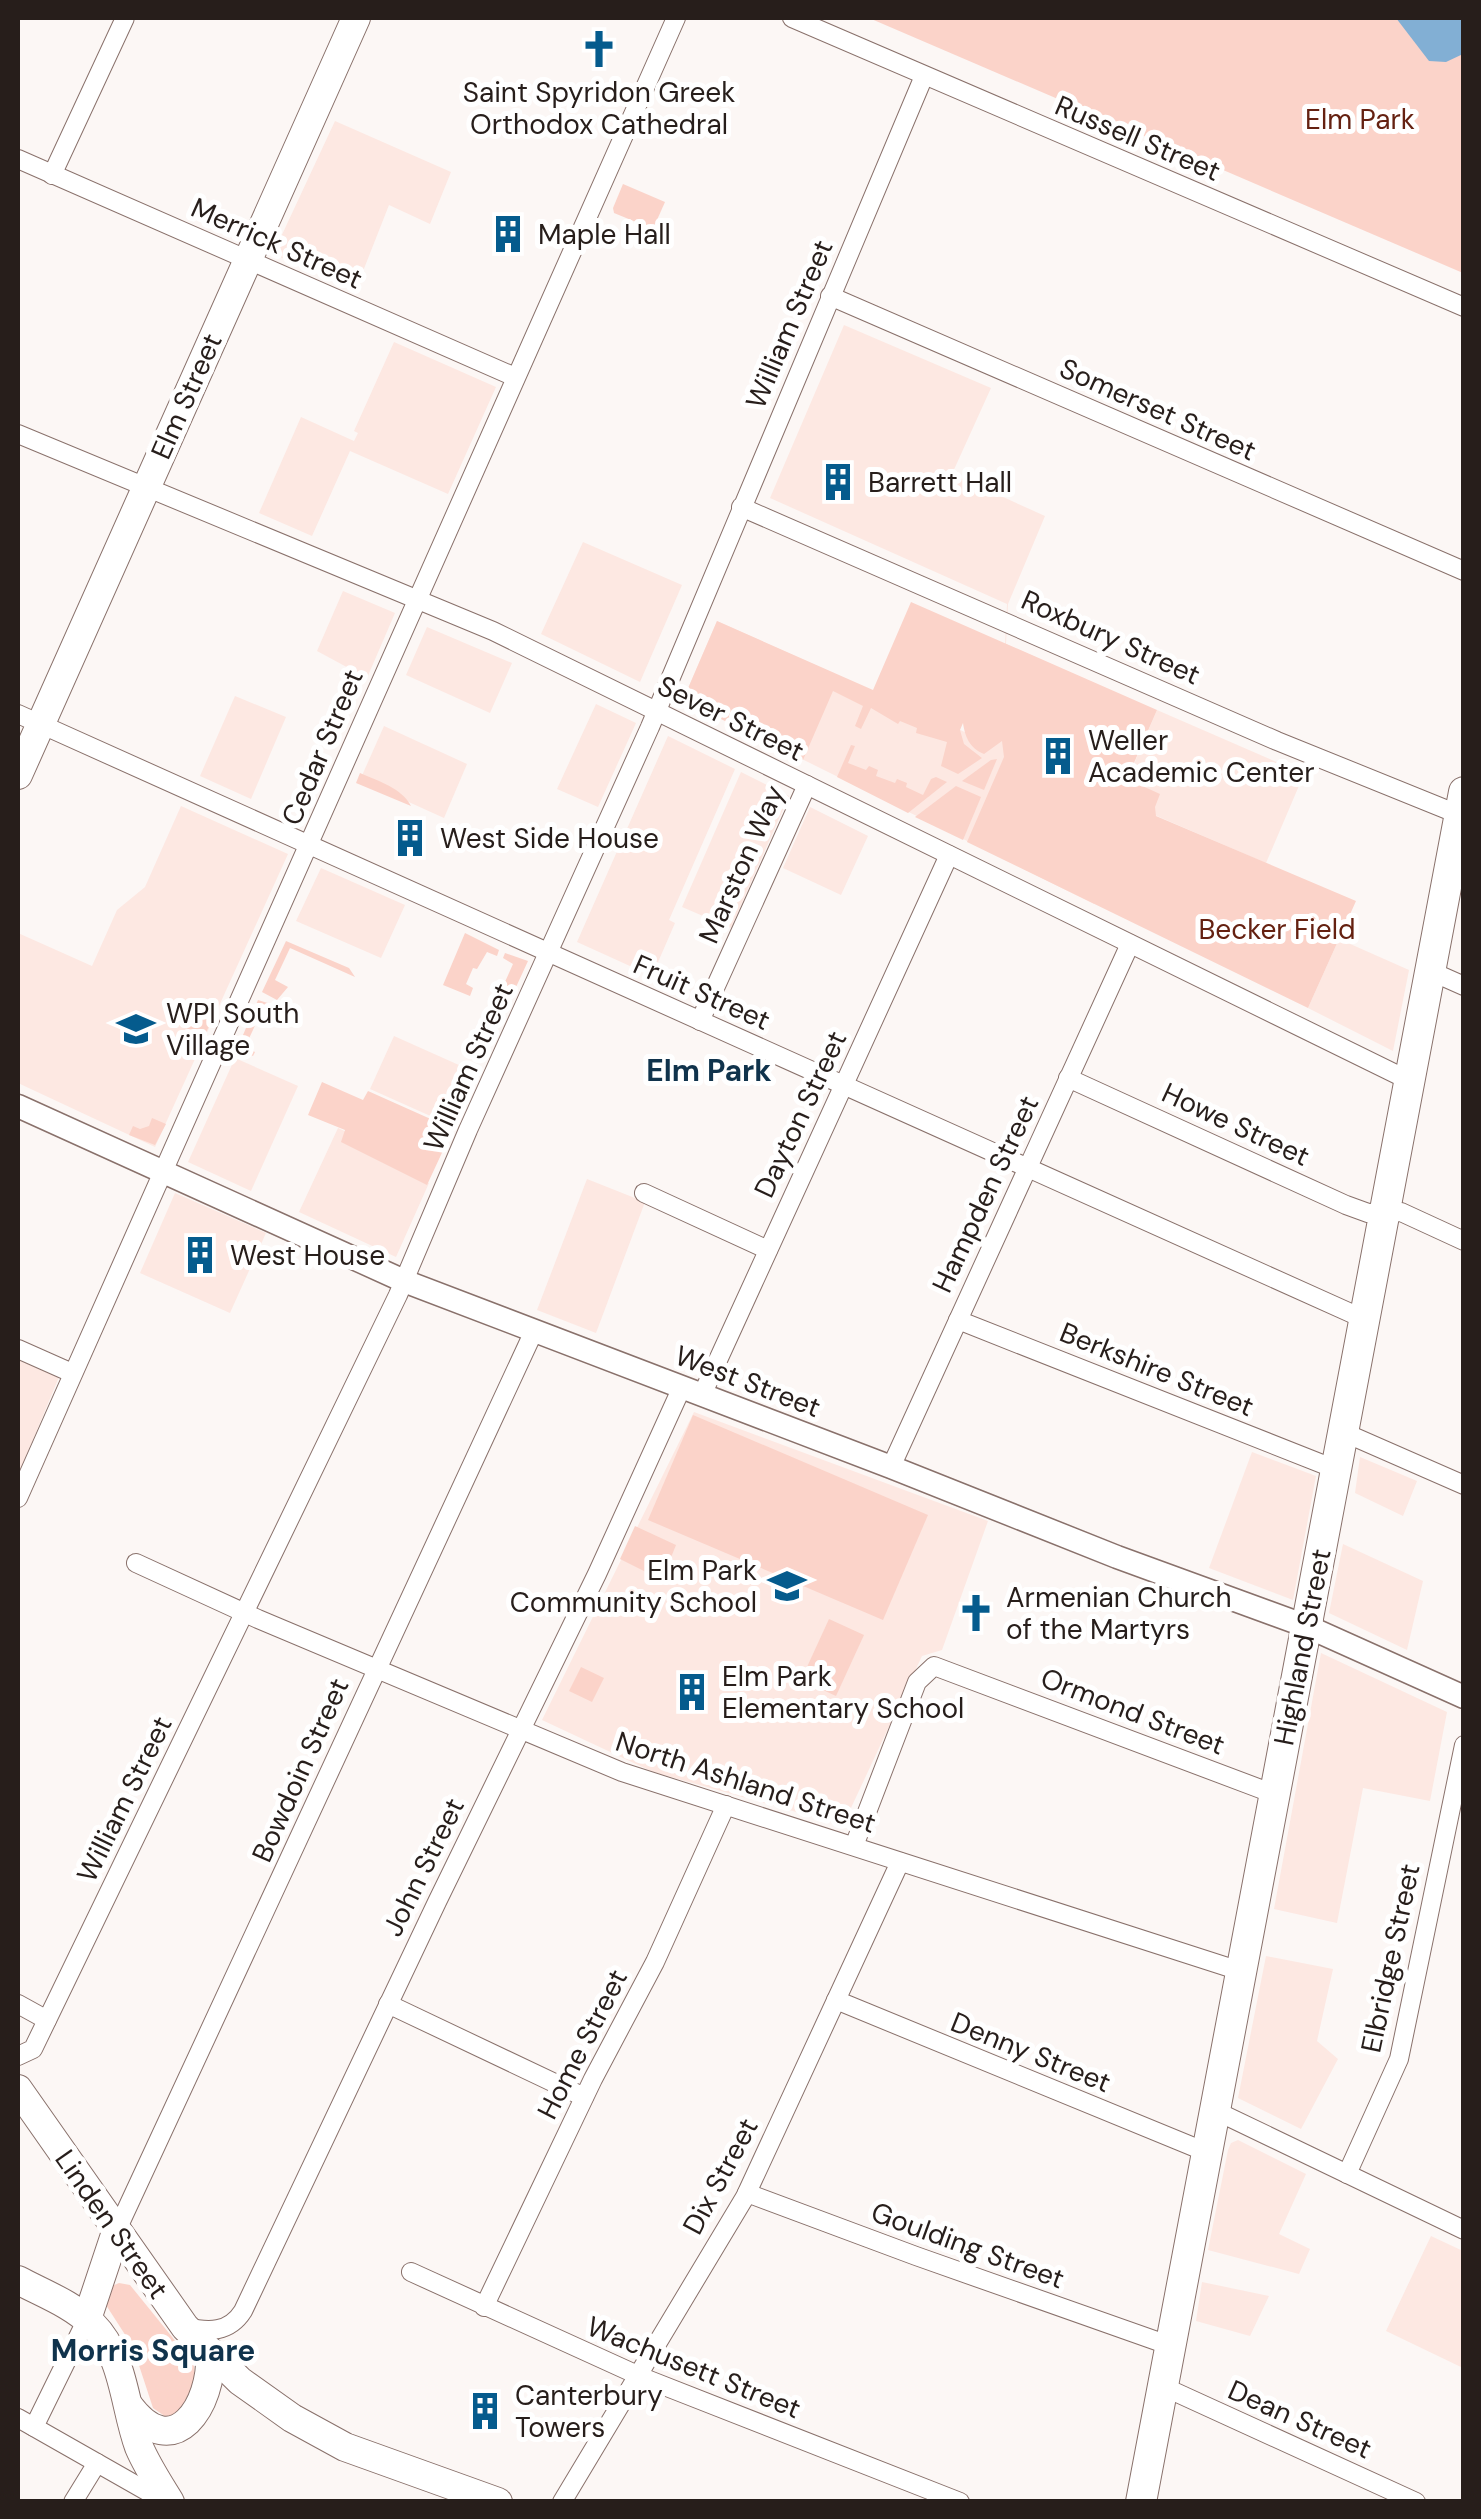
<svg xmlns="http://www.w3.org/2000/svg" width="1481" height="2519" font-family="'DM Sans',sans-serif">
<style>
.built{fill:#fde8e2}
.green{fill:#fbd3c9}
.water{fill:#82afd4}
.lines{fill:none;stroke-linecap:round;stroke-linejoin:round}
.minor-casing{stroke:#89716b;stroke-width:20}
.tertiary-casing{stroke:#89716b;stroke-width:25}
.secondary-casing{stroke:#89716b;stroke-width:30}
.trunk-casing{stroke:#89716b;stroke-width:32}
.minor{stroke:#fff;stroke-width:18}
.tertiary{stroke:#fff;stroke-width:22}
.secondary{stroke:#fff;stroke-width:28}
.trunk{stroke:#fff;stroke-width:30}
.labels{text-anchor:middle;stroke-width:10;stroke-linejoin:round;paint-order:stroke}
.poi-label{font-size:28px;fill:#271e1b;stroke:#fff;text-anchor:start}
.park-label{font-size:28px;fill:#652111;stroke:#fff}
.street-label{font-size:28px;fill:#271e1b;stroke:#fff}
.neighbourhood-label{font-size:30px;font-weight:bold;fill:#10334c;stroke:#fff}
</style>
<rect width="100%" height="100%" fill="#fcf7f5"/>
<g class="built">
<path d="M335 121 451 172 430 224 389 205 356 289 273 254Z"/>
<path d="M844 325 991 388 952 474 1045 516 1008 604 1006 644 1121 695 1119 799 1157 710 1304 774 1266 863 1136 807 1094 904 683 700 717 621 967 733 1005 644 1007 604 770 498Z"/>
<path d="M394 342 496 387 448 494 350 451 312 536 259 513 301 417 354 441 358 433 354 431Z"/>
<path d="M583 542 682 585 640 682 541 634Z"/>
<path d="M343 591 395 613 367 678 317 651Z"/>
<path d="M427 627 512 663 490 713 406 675Z"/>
<path d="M235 696 286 717 251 799 200 776Z"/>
<path d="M596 704 636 723 598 807 557 789Z"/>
<path d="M384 726 467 764 444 818 360 780Z"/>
<path d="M668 736 735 769 669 920 675 923 652 976 577 942Z"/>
<path d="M741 772 789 796 731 928 682 907Z"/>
<path d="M181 806 288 854 155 1147 18 1083V933L92 966 117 910 145 887Z"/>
<path d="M810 807 868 836 841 895 783 868Z"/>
<path d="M321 868 405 905 381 958 296 921Z"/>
<path d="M1339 939 1409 970 1393 1051 1308 1008Z"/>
<path d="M394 1036 479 1074 455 1127 370 1089Z"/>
<path d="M235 1058 298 1086 251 1191 188 1162Z"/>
<path d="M338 1128 386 1150 382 1162 429 1183 396 1257 299 1212Z"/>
<path d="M587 1179 645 1202 596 1333 537 1310Z"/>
<path d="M175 1193 266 1233 230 1313 140 1273Z"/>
<path d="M18 1360 59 1377 18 1476Z"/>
<path d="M694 1412 988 1521 942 1650 922 1656 843 1825 653 1772 542 1720Z"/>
<path d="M1252 1452 1316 1476 1293 1600 1209 1568Z"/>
<path d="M1360 1457 1417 1481 1403 1516 1355 1493Z"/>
<path d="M1343 1544 1423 1581 1407 1650 1329 1613Z"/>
<path d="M1321 1653 1447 1712 1430 1801 1363 1788 1337 1923 1274 1909Z"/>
<path d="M1266 1956 1333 1969 1317 2041 1338 2059 1301 2129 1238 2098Z"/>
<path d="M1238 2140 1306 2174 1279 2234 1310 2249 1299 2274 1208 2250 1228 2150 1231 2143Z"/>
<path d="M1431 2236 1463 2251V2368L1386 2331Z"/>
<path d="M1202 2282 1269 2296 1250 2336 1196 2321Z"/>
</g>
<g class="green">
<path d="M869 18H1463V273Z"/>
<path d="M623 184 665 202 653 229 614 213 613 208Z"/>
<path d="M911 602 1157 710 1127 779 1160 794 1155 807 1156 816 1356 901 1308 1008 967 842 1004 757 1002 741 984 754C969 748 965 736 963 723L960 730 964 744 982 758 958 774 941 766 947 742 916 733 917 728 900 721 898 724 871 708 861 729 855 726 863 706 833 691 803 760 683 700 717 621 873 690Z"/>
<path d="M851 745 855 746 848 763 866 770 869 766 878 770 876 776 895 783 897 779 907 783 906 787 923 795 931 779 936 777 947 782 908 813 837 777Z"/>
<path d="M997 759 984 790 962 781 991 760Z"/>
<path d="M360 773C378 781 402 788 411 806L356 783Z"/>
<path d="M956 786 981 797 963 840 915 817Z"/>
<path d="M465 933 499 950 497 956 487 952 477 969 473 968 466 984 473 988 470 996 443 985Z"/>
<path d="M286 941 349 968 355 977 290 948 275 980 288 987 277 1000 262 992Z"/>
<path d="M505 953 528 961 505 1011 489 1004 495 992 500 993 513 964 503 958Z"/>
<path d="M258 1000 274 1005 272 1019 260 1015 245 1047 255 1052 253 1056 237 1049Z"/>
<path d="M207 1007 217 1008 200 1046 190 1038 187 1027 197 1012Z"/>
<path d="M322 1082 363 1100 368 1091 453 1129 427 1185 341 1142 345 1130 308 1115Z"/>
<path d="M152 1118 166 1124 155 1145 129 1135 133 1126 140 1129 149 1126Z"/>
<path d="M693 1415 928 1515 883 1620 648 1520Z"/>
<path d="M635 1526 676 1545 662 1580 620 1559Z"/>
<path d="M829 1619 864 1635 836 1696 801 1680Z"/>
<path d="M581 1667 604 1678 592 1702 569 1691Z"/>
<path d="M119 2283 130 2285 194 2364 195 2380 178 2415 166 2417 153 2408 133 2347 106 2305 112 2286Z"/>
</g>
<path class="water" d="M1396 18H1463V54L1446 62 1429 61Z"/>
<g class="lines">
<g class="minor-casing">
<g id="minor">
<path d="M792 18 1464 307"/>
<path d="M18 159 515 377"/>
<path d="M52 175 125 18"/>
<path d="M830 296 1464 571"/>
<path d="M18 434 493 631 1408 1080"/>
<path d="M741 507 1277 741 1460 815"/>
<path d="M18 714 1364 1319"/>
<path d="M1428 970 1464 986"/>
<path d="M700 1021 807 785"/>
<path d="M1068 1078 1346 1205 1368 1213 1401 1212 1464 1241"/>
<path d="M644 1193 768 1250"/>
<path d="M958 1320 1335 1469"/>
<path d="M18 1349 72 1373"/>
<path d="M702 1395 949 855"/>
<path d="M1343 1432 1464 1485"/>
<path d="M891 1467 1130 944"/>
<path d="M18 1498 676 18"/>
<path d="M136 1563 258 1619 622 1772 1240 1971"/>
<path d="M854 1846 917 1682 934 1666 1274 1794"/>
<path d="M836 2000 1206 2152"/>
<path d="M18 2004 47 2020"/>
<path d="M388 2004 584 2097"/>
<path d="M18 2056 33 2049 398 1295 468 1130 650 727 924 76"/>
<path d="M1214 2110 1464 2230"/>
<path d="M1347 2174 1399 2059 1464 1745"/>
<path d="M747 2193 916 2256 1171 2346"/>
<path d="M116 2232 534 1331"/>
<path d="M411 2272 644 2378 960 2502"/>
<path d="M484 2307 593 2079 655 1962 726 1805"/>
<path d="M185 2327C209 2332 229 2333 243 2311L437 1902 597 1574 682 1387"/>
<path d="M1162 2386 1416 2502"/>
<path d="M18 2418 164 2501"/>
<path d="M34 2427 87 2319"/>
<path d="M73 2502 97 2463"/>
<path d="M562 2502 745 2197 900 1862"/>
</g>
</g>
<g class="tertiary-casing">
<path id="tertiary" d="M18 1106 404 1281 891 1467 1117 1557 1306 1626 1464 1697"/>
</g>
<g class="secondary-casing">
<g id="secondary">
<path d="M18 775 356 18"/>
<path d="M18 2089 185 2327 240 2381 292 2418 345 2447 498 2502"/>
<path d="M18 2280C42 2293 72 2304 92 2324 125 2357 124 2406 139 2447 147 2466 159 2484 170 2502"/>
<path d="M87 2319 116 2232"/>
<path d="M129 2406C174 2466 213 2404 210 2354"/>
</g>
</g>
<g class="trunk-casing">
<path id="trunk" d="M1141 2502 1464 792"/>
</g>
<use href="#minor" class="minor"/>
<use href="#tertiary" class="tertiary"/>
<use href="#secondary" class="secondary"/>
<use href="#trunk" class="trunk"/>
</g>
<defs>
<g id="church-bare" transform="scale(3)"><path d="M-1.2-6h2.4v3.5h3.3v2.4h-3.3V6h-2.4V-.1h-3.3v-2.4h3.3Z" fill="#055b8d" stroke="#fff" stroke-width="2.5" paint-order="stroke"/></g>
<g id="building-bare" transform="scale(3)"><path d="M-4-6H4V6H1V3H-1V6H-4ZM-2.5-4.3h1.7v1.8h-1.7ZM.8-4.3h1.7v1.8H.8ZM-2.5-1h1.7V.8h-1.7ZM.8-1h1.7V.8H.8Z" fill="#055b8d" stroke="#fff" stroke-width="2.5" paint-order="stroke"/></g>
<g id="university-bare" transform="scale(3)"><path d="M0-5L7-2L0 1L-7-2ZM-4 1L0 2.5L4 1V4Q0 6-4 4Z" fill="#055b8d" stroke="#fff" stroke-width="2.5" paint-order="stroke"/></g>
<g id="school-bare" transform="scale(3)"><path d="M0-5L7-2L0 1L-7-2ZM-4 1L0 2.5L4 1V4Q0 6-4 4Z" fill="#055b8d" stroke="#fff" stroke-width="2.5" paint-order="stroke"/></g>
</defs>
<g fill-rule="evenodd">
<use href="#church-bare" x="599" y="49"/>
<use href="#building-bare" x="508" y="234"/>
<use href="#building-bare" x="838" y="482"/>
<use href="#building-bare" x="1058" y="756"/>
<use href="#building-bare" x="410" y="838"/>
<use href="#university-bare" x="136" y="1029"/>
<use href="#building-bare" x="200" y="1255"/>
<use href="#school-bare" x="787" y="1586"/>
<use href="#church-bare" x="976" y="1613"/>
<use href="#building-bare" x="692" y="1692"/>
<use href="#building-bare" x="485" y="2411"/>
</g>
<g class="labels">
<g class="poi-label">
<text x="599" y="102" text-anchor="middle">Saint Spyridon Greek<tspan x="599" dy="32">Orthodox Cathedral</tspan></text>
<text x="538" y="244">Maple Hall</text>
<text x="868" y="492">Barrett Hall</text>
<text x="1088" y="750">Weller<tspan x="1088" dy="32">Academic Center</tspan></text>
<text x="440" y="848">West Side House</text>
<text x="166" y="1023">WPI South<tspan x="166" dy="32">Village</tspan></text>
<text x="230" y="1265">West House</text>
<text x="757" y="1580" text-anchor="end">Elm Park<tspan x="757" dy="32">Community School</tspan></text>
<text x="1006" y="1607">Armenian Church<tspan x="1006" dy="32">of the Martyrs</tspan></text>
<text x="722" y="1686">Elm Park<tspan x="722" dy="32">Elementary School</tspan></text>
<text x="515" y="2405">Canterbury<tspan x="515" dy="32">Towers</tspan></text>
</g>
<g class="park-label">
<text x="1360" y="129">Elm Park</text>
<text x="1277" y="939">Becker Field</text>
</g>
<g class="street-label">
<text transform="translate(1138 138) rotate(23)" y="10">Russell Street</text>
<text transform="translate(277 243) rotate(24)" y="10">Merrick Street</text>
<text transform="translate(789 324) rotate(-67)" y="10">William Street</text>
<text transform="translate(186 396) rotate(-66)" y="10">Elm Street</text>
<text transform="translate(1158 409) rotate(24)" y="10">Somerset Street</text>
<text transform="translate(1111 637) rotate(24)" y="10">Roxbury Street</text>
<text transform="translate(731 718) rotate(26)" y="10">Sever Street</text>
<text transform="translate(322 747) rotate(-67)" y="10">Cedar Street</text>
<text transform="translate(741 864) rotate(-66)" y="10">Marston Way</text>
<text transform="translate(702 992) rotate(24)" y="10">Fruit Street</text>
<text transform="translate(468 1067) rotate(-66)" y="10">William Street</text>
<text transform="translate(800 1114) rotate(-65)" y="10">Dayton Street</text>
<text transform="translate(1236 1124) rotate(25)" y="10">Howe Street</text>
<text transform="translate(985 1194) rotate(-65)" y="10">Hampden Street</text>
<text transform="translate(1157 1369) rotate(22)" y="10">Berkshire Street</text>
<text transform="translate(748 1381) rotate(21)" y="10">West Street</text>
<text transform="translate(1302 1647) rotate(-79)" y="10">Highland Street</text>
<text transform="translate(1133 1711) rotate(21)" y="10">Ormond Street</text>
<text transform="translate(300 1770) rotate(-66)" y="10">Bowdoin Street</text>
<text transform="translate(746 1782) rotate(18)" y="10">North Ashland Street</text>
<text transform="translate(124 1799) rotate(-64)" y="10">William Street</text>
<text transform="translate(423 1867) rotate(-64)" y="10">John Street</text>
<text transform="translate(1390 1958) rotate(-78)" y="10">Elbridge Street</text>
<text transform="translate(582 2044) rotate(-63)" y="10">Home Street</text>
<text transform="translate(1031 2052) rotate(22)" y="10">Denny Street</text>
<text transform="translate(720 2176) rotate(-62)" y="10">Dix Street</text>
<text transform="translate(112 2224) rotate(55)" y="10">Linden Street</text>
<text transform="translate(968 2245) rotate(20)" y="10">Goulding Street</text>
<text transform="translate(694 2367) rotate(22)" y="10">Wachusett Street</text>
<text transform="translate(1300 2419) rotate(24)" y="10">Dean Street</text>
</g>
<g class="neighbourhood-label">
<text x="709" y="1081">Elm Park</text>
<text x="153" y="2361">Morris Square</text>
</g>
</g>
<rect width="1481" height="2519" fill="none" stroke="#271e1b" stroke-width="40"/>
</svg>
